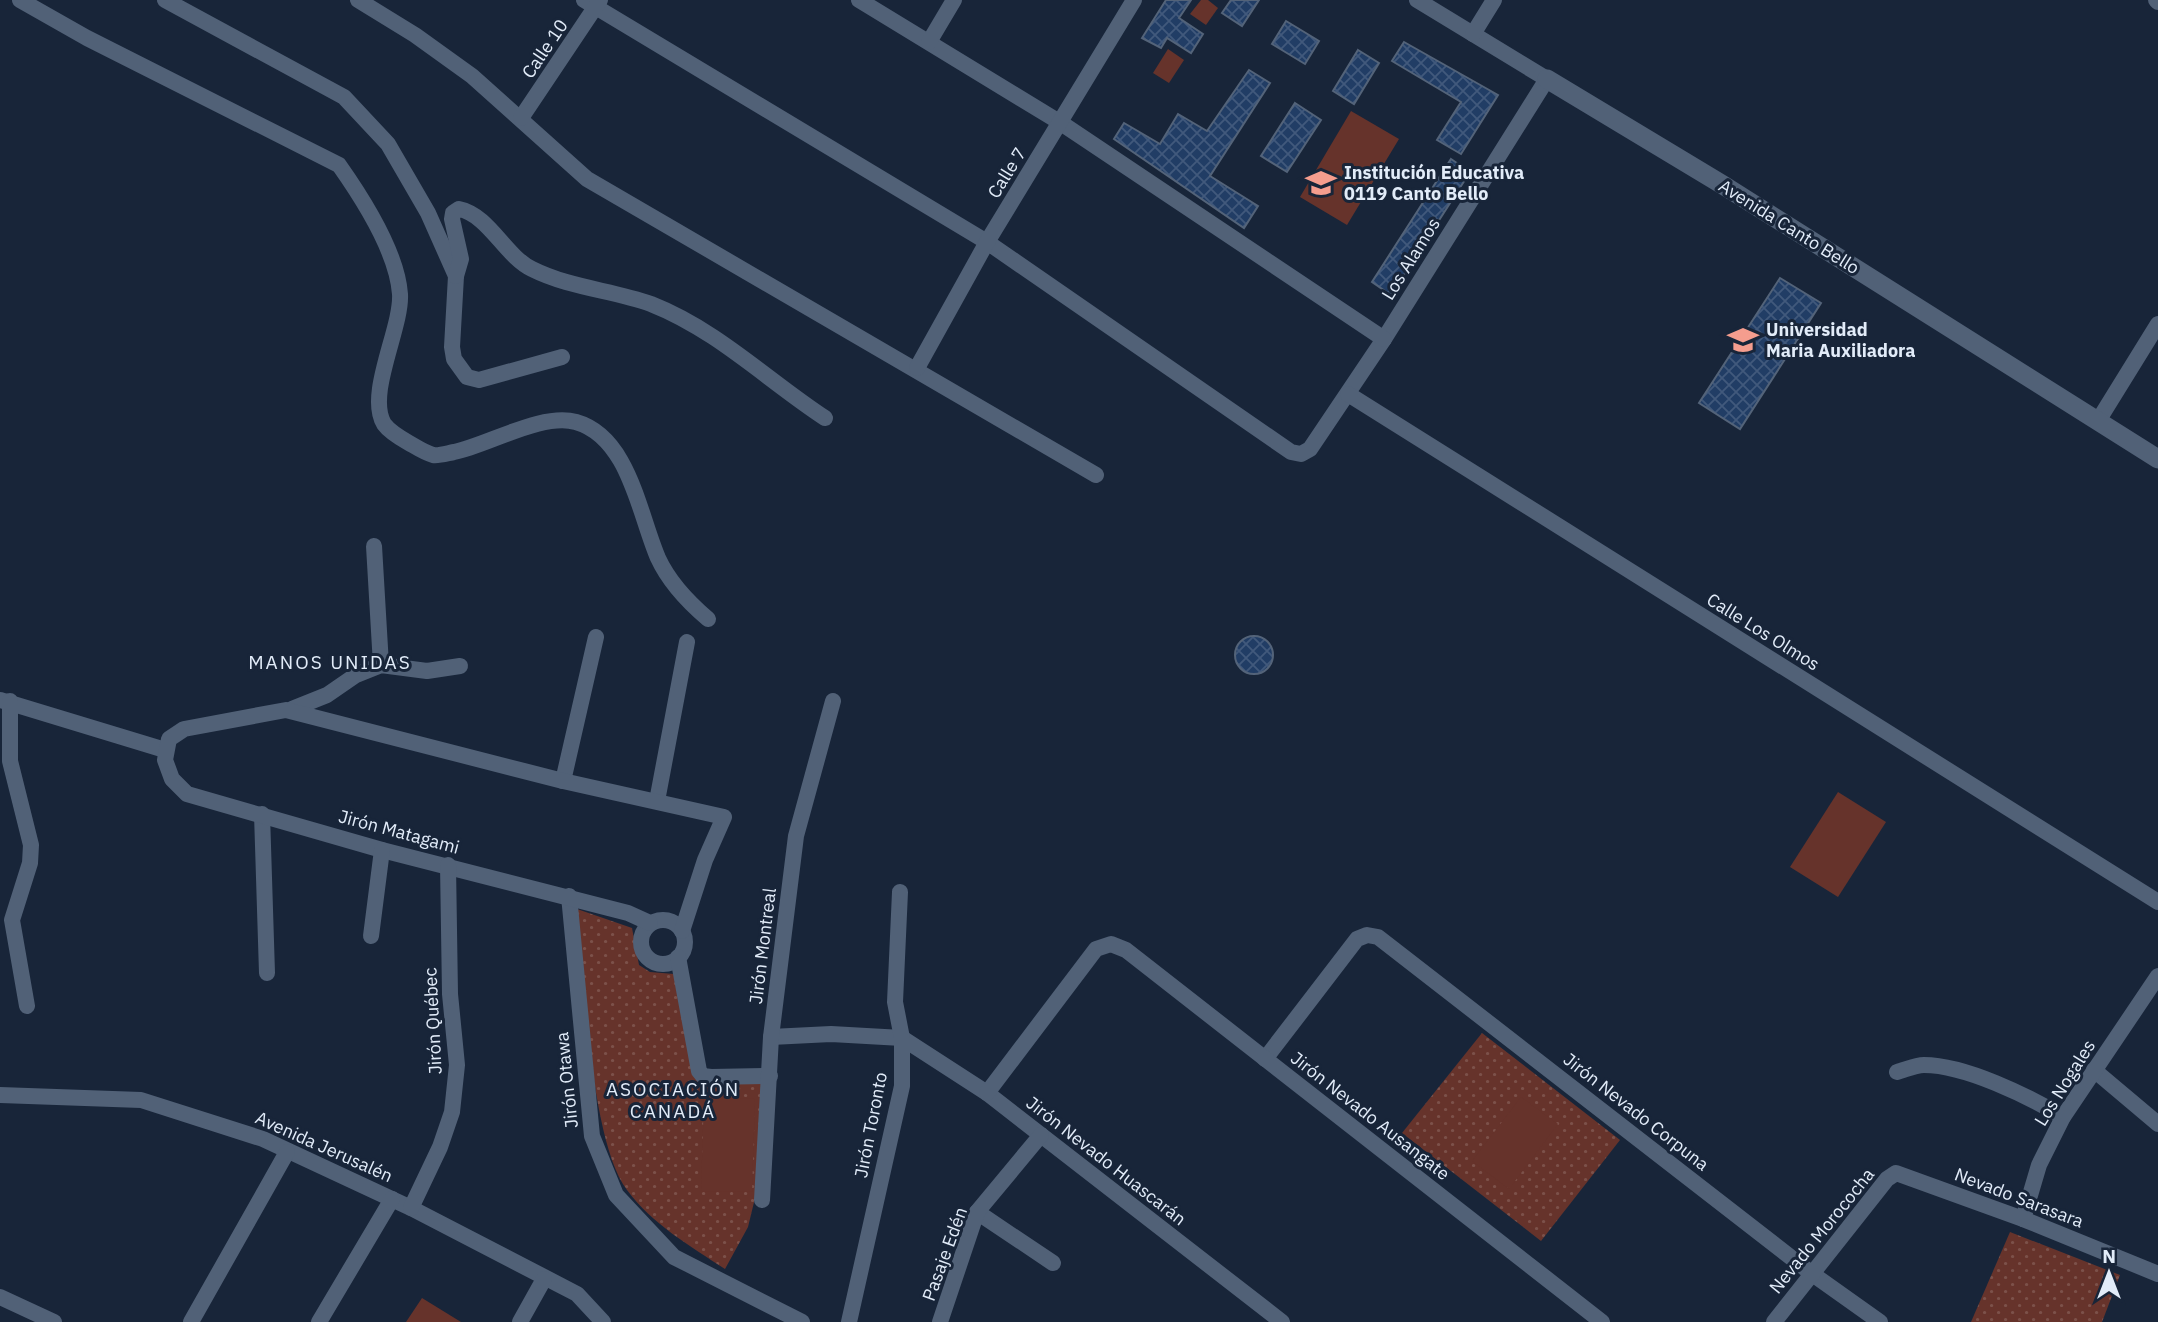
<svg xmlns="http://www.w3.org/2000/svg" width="2158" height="1322" font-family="'IBM Plex Sans',sans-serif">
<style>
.park{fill:url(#park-dots)}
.garden{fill:#66332b}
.building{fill:url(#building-cross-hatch);stroke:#536379;stroke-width:2}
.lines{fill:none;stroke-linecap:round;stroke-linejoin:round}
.minor{stroke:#516177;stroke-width:16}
.tertiary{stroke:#516177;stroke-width:19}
.labels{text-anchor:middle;stroke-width:6;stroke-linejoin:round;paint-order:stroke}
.street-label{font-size:18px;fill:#e2ecf9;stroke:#182539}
.poi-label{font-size:18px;font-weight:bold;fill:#e2ecf9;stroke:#182539;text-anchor:start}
.neighbourhood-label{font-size:19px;letter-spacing:2px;fill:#e2ecf9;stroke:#182539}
</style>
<defs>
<pattern id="park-dots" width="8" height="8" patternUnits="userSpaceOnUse" patternTransform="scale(1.75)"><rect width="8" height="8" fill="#66332b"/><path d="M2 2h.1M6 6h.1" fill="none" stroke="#7c514a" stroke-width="1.8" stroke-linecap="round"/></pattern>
<pattern id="building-cross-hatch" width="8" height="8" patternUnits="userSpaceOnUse" patternTransform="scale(1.75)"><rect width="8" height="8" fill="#213d65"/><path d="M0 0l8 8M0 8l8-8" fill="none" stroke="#41597c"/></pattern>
</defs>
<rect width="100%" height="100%" fill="#182539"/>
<g class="park">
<path d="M577 909 632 928 639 965 650 972 674 974 695 1075 763 1082 756 1194 748 1227 725 1269C690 1246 652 1224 627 1190 590 1141 584 974 577 909Z"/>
<path d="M1482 1033 1620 1140 1541 1241 1402 1133Z"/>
<path d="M2010 1232 2120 1275 2102 1322H1971Z"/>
</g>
<g class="garden">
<path d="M1201 0H1208L1218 8 1206 25 1190 14Z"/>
<path d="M1168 49 1184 60 1169 83 1153 73Z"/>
<path d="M1351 111 1399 139 1347 225 1300 197Z"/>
<path d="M1838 792 1886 822 1838 897 1790 867Z"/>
<path d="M1521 1097 1558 1124 1509 1189 1472 1161Z"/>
<path d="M704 1098 755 1099 752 1192 701 1191Z"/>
<path d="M422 1298 461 1322H406Z"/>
</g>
<g class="building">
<path d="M1166 0H1191L1179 18 1203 34 1191 53 1167 38 1161 48 1142 38Z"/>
<path d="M1231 0H1259L1242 26 1222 13Z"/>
<path d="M1286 21 1319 41 1305 64 1272 44Z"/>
<path d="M1404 42 1498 95 1461 154 1437 140 1461 102 1392 61Z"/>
<path d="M1358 50 1379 63 1354 104 1333 91Z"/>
<path d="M1249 70 1270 83 1210 176 1258 206 1244 228 1114 139 1124 123 1160 144 1178 114 1207 131Z"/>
<path d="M1295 103 1321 120 1287 172 1261 156Z"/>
<path d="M1451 159 1470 172 1391 295 1372 282Z"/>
<path d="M1780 278 1821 303 1740 429 1699 403Z"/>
<circle cx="1254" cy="655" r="19"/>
</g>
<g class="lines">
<g class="minor">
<path d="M20 0 87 38 339 165C363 199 397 252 400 294 402 328 366 394 384 424 389 431 402 439 409 443 416 447 425 453 433 455 439 456 448 453 454 452 488 445 543 412 576 422 629 437 639 514 658 558 669 582 688 602 708 619"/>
<path d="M165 0 344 97 388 144 428 213 456 276 452 347 454 359 467 377 479 380 562 357"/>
<path d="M358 0 415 35 472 76 587 179 1096 475"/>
<path d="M584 0 987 242 1291 452 1301 454 1310 449 1384 339 1547 79 1417 0"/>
<path d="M859 0 1061 123 1384 339"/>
<path d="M2156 0 2158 2"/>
<path d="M1473 34 1494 0"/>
<path d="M929 42 954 0"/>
<path d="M521 118 600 0"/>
<path d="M456 276 461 259 452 219 453 213 459 209C489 215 505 256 532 269 570 288 612 290 651 304 717 330 767 380 825 418"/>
<path d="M917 368 987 242 1134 0"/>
<path d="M1348 394 2158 902"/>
<path d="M2098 421 2158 324"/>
<path d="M374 546 381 665"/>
<path d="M0 700 165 750"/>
<path d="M10 701V761L31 845 30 863 12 920 27 1006"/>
<path d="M292 709 327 695 356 675 381 665 427 671 460 666"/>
<path d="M563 781 596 637"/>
<path d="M657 801 687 642"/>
<path d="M262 814 267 973"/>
<path d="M569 896 592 1136 616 1195 674 1257 802 1322"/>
<circle cx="663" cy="942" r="22"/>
<path d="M650 923 628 913 382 850 187 794 172 779 165 760 169 739 184 729 286 710 563 781 724 817 705 860 682 931"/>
<path d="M371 936 382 850"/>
<path d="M678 957 699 1071 703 1076 711 1077 770 1076"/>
<path d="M771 1037 831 1034 902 1038 987 1093 1282 1322"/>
<path d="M1265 1059 1357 939 1367 935 1378 937 1811 1273 1880 1322"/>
<path d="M2094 1070 2158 1124"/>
<path d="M1897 1072C1905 1070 1915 1065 1924 1065 1965 1065 2028 1096 2063 1117"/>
<path d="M987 1093 1096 949 1111 944 1126 950 1602 1322"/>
<path d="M0 1095 141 1100 263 1139 411 1208 577 1294 603 1322"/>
<path d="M762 1200 771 1037 796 836 833 701"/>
<path d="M411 1208 440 1147 452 1112 457 1065 450 994 448 865"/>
<path d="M977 1212 1053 1263"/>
<path d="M2023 1219 2039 1165 2063 1117 2158 976"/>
<path d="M0 1297 54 1322"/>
<path d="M191 1322 287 1152"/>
<path d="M319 1322 392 1199"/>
<path d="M520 1322 544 1279"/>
<path d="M849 1322 902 1086V1038L895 1002 900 892"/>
<path d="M940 1322 977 1212 1041 1135"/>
<path d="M1774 1322 1887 1179 1896 1173 2023 1219 2158 1274"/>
</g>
<path class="tertiary" d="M1547 79 1723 185 2158 459"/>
</g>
<defs>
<g id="school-bare" transform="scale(2.415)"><path d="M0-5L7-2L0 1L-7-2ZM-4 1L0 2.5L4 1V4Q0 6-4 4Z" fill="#f59d8e" stroke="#182539" stroke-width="2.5" paint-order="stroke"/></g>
<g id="university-bare" transform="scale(2.415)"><path d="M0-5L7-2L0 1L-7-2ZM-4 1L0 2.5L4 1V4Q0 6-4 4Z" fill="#f59d8e" stroke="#182539" stroke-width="2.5" paint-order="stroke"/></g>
</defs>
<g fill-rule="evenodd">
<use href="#school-bare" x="1321" y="183"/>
<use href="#university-bare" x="1743" y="340"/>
</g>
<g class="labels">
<g class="street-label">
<text transform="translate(545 49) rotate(-56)" y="6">Calle 10</text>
<text transform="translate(1007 173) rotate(-58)" y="6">Calle 7</text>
<text transform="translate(1789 227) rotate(32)" y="6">Avenida Canto Bello</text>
<text transform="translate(1411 259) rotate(-58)" y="6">Los Alamos</text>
<text transform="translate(1763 632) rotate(32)" y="6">Calle Los Olmos</text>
<text transform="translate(399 832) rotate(15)" y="6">Jirón Matagami</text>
<text transform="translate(763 946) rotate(-83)" y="6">Jirón Montreal</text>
<text transform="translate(433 1021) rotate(-93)" y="6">Jirón Québec</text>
<text transform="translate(567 1080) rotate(-96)" y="6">Jirón Otawa</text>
<text transform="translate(2065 1083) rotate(-58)" y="6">Los Nogales</text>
<text transform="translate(1636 1112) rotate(38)" y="6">Jirón Nevado Corpuna</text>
<text transform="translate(1370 1116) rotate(38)" y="6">Jirón Nevado Ausangate</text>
<text transform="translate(871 1125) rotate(-79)" y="6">Jirón Toronto</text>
<text transform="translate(324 1147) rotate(24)" y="6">Avenida Jerusalén</text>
<text transform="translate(1106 1161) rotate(38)" y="6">Jirón Nevado Huascarán</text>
<text transform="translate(2019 1198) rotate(21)" y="6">Nevado Sarasara</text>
<text transform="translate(1822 1231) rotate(-51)" y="6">Nevado Morococha</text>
<text transform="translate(945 1254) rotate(-70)" y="6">Pasaje Edén</text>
</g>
<g class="poi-label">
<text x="1344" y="179">Institución Educativa<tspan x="1344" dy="21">0119 Canto Bello</tspan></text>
<text x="1766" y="336">Universidad<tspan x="1766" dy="21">Maria Auxiliadora</tspan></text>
</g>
<g class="neighbourhood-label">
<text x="330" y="669">MANOS UNIDAS</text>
<text x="673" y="1096">ASOCIACIÓN<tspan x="673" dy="22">CANADÁ</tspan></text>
</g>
</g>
<g transform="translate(2109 1273)" stroke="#182539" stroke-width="5" paint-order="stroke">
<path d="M0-5L12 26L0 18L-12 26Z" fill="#e2ecf9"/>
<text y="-10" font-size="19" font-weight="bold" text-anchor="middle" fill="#e2ecf9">N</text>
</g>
</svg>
